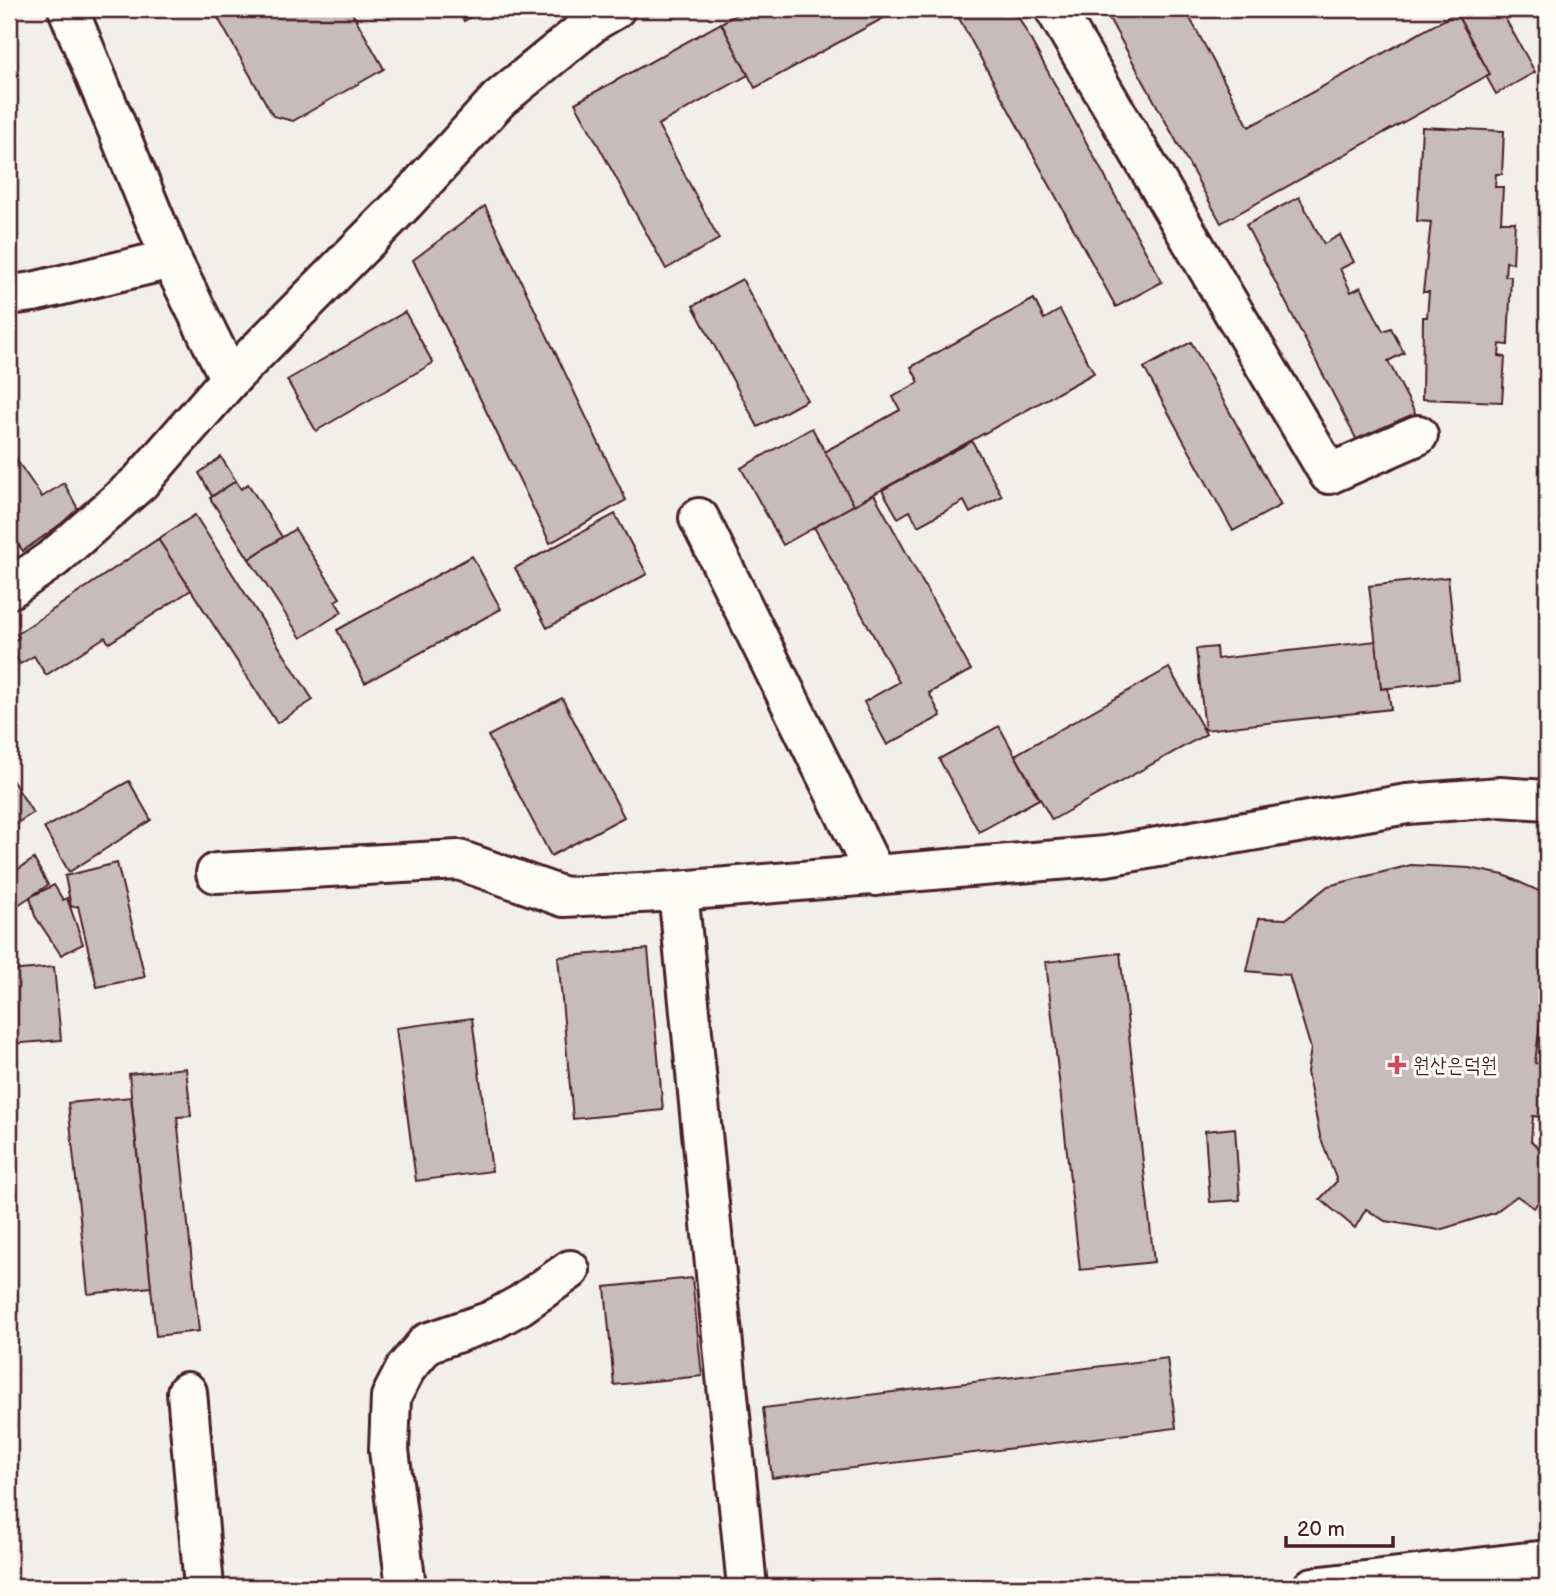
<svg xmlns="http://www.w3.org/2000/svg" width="1556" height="1596" font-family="'Balsamiq Sans','Poor Story',sans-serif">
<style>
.building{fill:#c8bbbb;stroke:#4a1f2b;stroke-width:2}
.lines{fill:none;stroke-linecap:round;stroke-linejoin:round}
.street-casing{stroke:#4a1f2b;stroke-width:44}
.primary-casing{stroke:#4a1f2b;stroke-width:44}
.street{stroke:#fdfcf7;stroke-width:38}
.primary{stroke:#fdfcf7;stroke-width:38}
.poi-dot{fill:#d1495b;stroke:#fdfcf7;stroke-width:2.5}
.labels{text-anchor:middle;stroke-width:6;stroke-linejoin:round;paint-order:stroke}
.poi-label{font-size:21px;fill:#4a1f2b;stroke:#fdfcf7;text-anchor:start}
</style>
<rect width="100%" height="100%" fill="#f2efeb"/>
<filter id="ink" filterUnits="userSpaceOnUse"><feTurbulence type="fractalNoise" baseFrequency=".0143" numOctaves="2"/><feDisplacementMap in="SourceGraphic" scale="14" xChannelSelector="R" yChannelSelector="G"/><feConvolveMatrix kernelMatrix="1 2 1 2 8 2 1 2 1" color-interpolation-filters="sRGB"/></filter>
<g filter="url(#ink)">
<g class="building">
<path d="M213 9H350L384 69 293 121 273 116Z"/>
<path d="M457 9H484L464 21Z"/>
<path d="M747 9H900L755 88 721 23Z"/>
<path d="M954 9H1014L1162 282 1116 307Z"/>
<path d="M1104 9H1185L1249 127 1456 13 1490 74 1221 223Z"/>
<path d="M1454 9H1500L1535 72 1496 94 1486 76 1490 74Z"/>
<path d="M721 23 748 75 658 125 719 239 666 269 575 103Z"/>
<path d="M1422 127 1504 131 1502 174H1496L1495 187H1503L1501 222H1515L1513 263 1506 262 1505 276H1511L1508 345 1500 344 1499 356 1505 357 1502 402 1422 399 1423 317H1427L1429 292H1423L1431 222 1417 221Z"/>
<path d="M1299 197 1324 244 1340 235 1354 262 1340 269 1351 292 1361 287 1383 331 1391 328 1404 353 1388 361 1422 426 1365 456 1246 225Z"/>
<path d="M485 206 626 500 550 543 413 260Z"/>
<path d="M742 279 807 400 758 427 693 306Z"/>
<path d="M1034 299 1044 319 1060 310 1094 373 854 505 824 452 900 410 893 397 919 382 911 367Z"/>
<path d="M405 312 433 363 316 431 287 380Z"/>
<path d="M1191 342 1281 505 1233 531 1144 368Z"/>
<path d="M812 428 854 505 783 545 741 468Z"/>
<path d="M972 441 1002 496 970 513 964 501 918 526 910 511 898 518 882 490Z"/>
<path d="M9 449 42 497 64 483 79 511 23 551 9 531Z"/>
<path d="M221 457 236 481 212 496 199 473Z"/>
<path d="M236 481 241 489 248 484 282 537 249 559 210 498Z"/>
<path d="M874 494 971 670 929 693 941 716 887 745 864 702 899 682 814 527Z"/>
<path d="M615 514 647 574 547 628 515 568Z"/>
<path d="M195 515 313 700 277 723 158 539Z"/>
<path d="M295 529 340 598 335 601 342 612 301 638 249 559Z"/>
<path d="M158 539 191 590 109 643 105 637 46 675 34 656 20 664 9 646 19 637 17 634Z"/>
<path d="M472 556 501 609 365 683 337 630Z"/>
<path d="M1448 577 1459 680 1381 689 1369 586Z"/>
<path d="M1376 641 1381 689 1388 688 1391 709 1205 730 1196 649 1216 647 1217 659Z"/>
<path d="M1169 668 1206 734 1052 820 1015 755Z"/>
<path d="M562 698 624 817 551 856 488 736Z"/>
<path d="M999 726 1039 799 979 832 939 759Z"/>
<path d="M9 775 33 813 9 828Z"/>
<path d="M129 781 151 820 69 872 44 828Z"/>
<path d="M34 859 48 885 9 911V875Z"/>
<path d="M117 863 145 977 97 987 78 906 71 907 65 876Z"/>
<path d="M1411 865 1469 868 1504 875 1543 893 1547 891V966L1535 1063 1547 1064V1118L1533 1116 1531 1141 1547 1155V1189L1534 1208 1517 1196 1494 1213 1439 1230 1385 1221 1366 1209 1355 1228 1320 1199 1337 1181 1320 1136 1307 1072 1311 1049 1289 975 1247 971 1259 918 1286 919 1328 886Z"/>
<path d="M54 885 63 900 67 898 83 944 61 955 35 916 30 897Z"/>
<path d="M648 949 663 1110 573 1119 558 957Z"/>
<path d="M1120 953 1154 1262 1080 1270 1046 962Z"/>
<path d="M54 967 61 1040 9 1044V971Z"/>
<path d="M472 1018 492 1171 416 1181 396 1028Z"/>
<path d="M186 1068 191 1116 177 1117 199 1331 156 1336 129 1074Z"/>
<path d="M131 1097 151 1287 88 1294 68 1103Z"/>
<path d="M1235 1128 1240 1200 1210 1202 1205 1131Z"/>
<path d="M692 1278 702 1376 614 1385 605 1287Z"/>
<path d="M1167 1358 1176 1428 772 1478 763 1408Z"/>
</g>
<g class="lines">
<g class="street-casing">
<g id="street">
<path d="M68 9 171 259 230 379"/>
<path d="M1055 9 1329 474 1418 435"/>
<path d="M9 295 33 292 171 259"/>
<path d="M699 518 876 876"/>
<path d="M9 589 54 558 140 482 230 379 406 201 499 99 596 20 615 9"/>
<path d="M216 873 459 860 564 897 678 891 1106 856 1407 804 1500 797 1547 800"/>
<path d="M678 891 747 1587"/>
<path d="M187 1392 204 1587"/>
<path d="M406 1587 389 1450 391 1397 406 1368 427 1343 491 1321 520 1305 570 1270"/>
</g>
</g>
<g class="primary-casing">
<path id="primary" d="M1313 1587 1547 1560"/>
</g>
<use href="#street" class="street"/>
<use href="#primary" class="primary"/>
</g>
</g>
<path class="poi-dot" d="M1393.5 1054.5h7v7h7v7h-7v7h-7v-7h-7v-7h7z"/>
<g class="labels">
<g class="poi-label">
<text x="1413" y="1072">원산은덕원</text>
</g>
</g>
<rect width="1556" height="1596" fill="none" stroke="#fdfcf7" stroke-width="35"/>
<rect x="18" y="18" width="1521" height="1561" fill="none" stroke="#4a1f2b" stroke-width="2.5" filter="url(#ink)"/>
<path d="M1286 1536v10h107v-10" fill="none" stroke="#4a1f2b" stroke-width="3.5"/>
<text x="1297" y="1536" font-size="21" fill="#4a1f2b" stroke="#fdfcf7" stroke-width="5" paint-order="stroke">20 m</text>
</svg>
